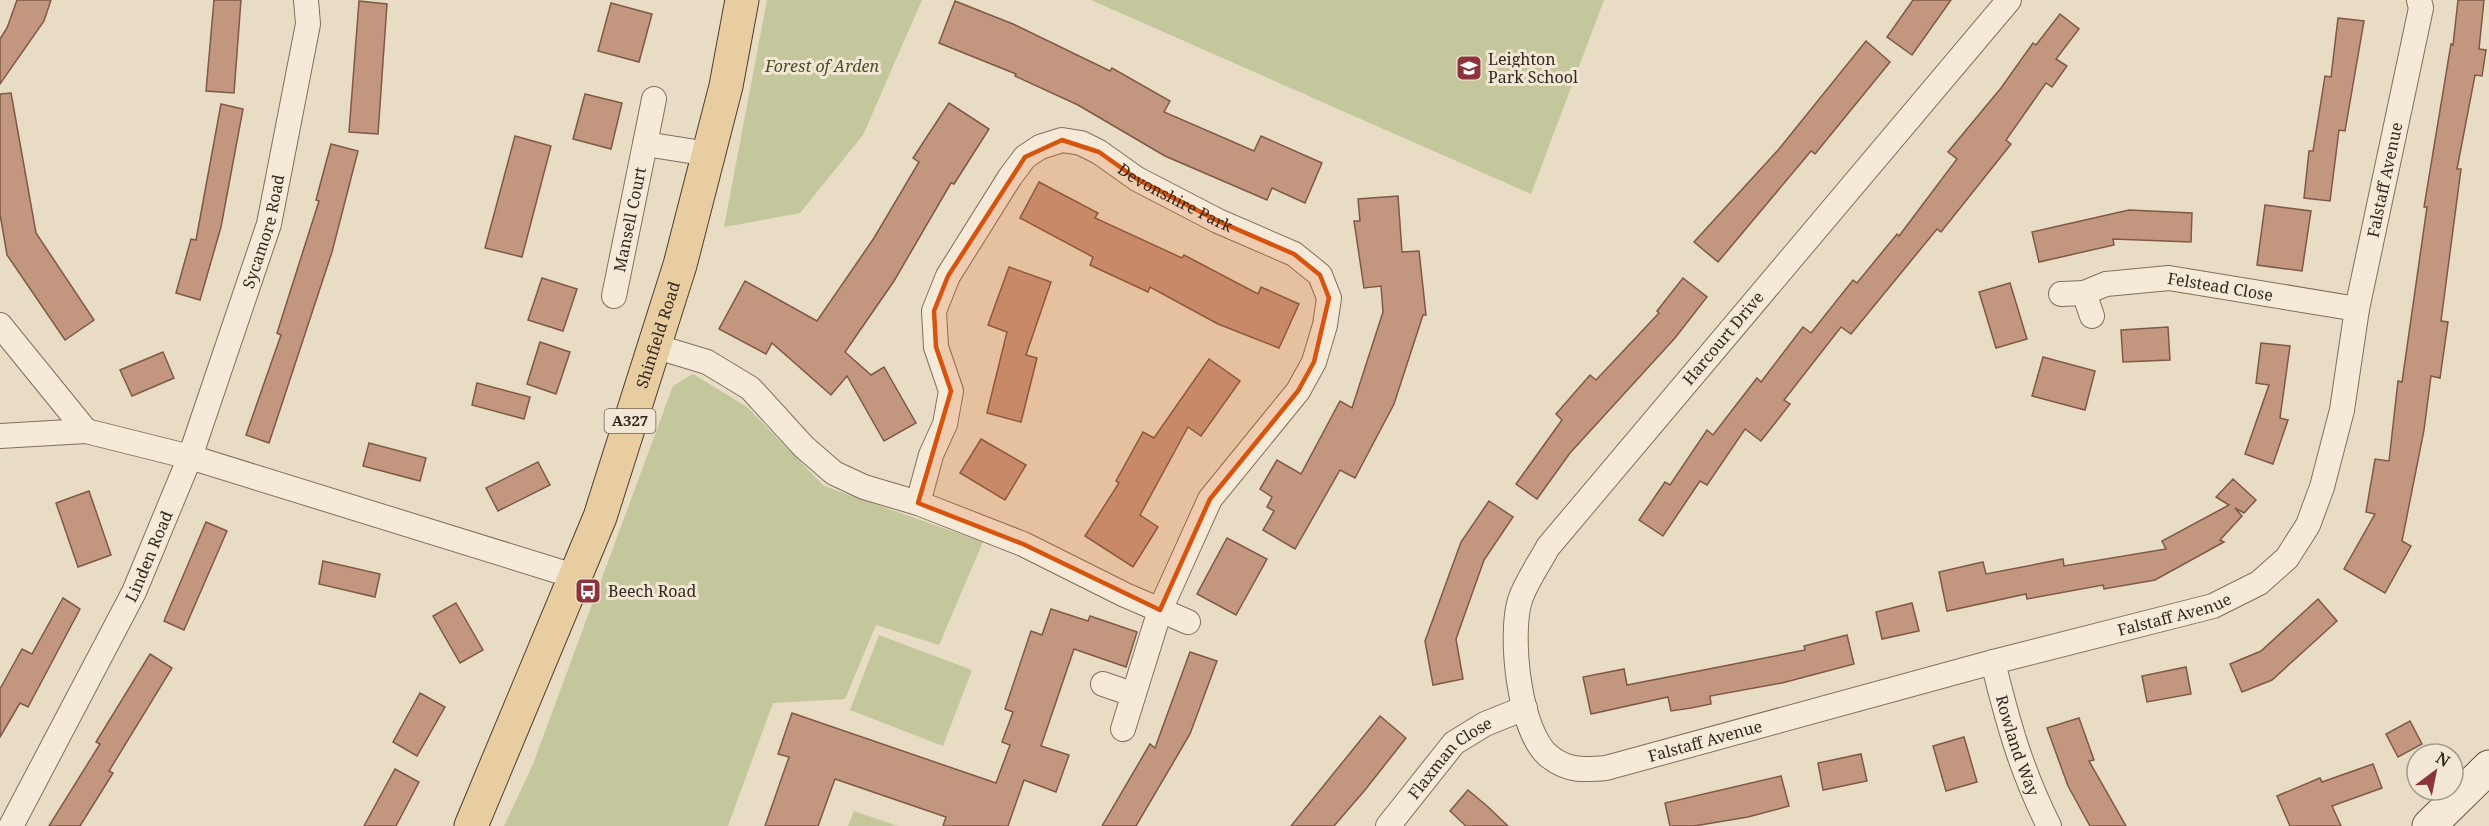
<svg xmlns="http://www.w3.org/2000/svg" width="2489" height="826" font-family="'Noto Serif',serif">
<style>
.green{fill:#c4c69b}
.building{fill:#c3967f;stroke:#7f5846;stroke-width:1.5}
.lines{fill:none;stroke-linecap:round;stroke-linejoin:round}
.street-casing{stroke:#826e5d;stroke-width:26}
.secondary-casing{stroke:#645040;stroke-width:35}
.primary-casing{stroke:#503d31;stroke-width:35}
.street{stroke:#f5ead8;stroke-width:24}
.secondary{stroke:#f5ead8;stroke-width:33}
.primary{stroke:#e8cda1;stroke-width:33}
.marked{fill:#d6540e;fill-opacity:0.2;stroke:#d6540e;stroke-width:4.5;stroke-linejoin:round}
.labels{text-anchor:middle;stroke-width:6;stroke-linejoin:round;paint-order:stroke}
.shield{fill:#f1e7d4;stroke:#6d6156;stroke-width:1.5}
.shield-label{font-size:15px;font-weight:bold;fill:#342820}
.poi-label{font-size:16px;fill:#342820;stroke:#f1e7d4;text-anchor:start}
.park-label{font-size:16px;font-style:italic;fill:#484e28;stroke:#f1e7d4}
.street-label{font-size:16px;fill:#342820;stroke:#f1e7d4}
</style>
<rect width="100%" height="100%" fill="#e9dcc5"/>
<g class="green">
<path d="M767 0H922L863 135 800 213 724 227Z"/>
<path d="M1091 0H1604L1531 194Z"/>
<path d="M693 374 747 407 824 486 983 542 939 645 876 625 845 699 773 703 728 826H504L533 764 673 386Z"/>
<path d="M879 635 972 670 943 746 850 710Z"/>
<path d="M854 811 898 826H848Z"/>
</g>
<g class="building">
<path d="M17 0H51L44 21 0 84V39L7 28Z"/>
<path d="M214 0H241L234 93 206 91Z"/>
<path d="M1913 0H1951L1912 55 1887 37Z"/>
<path d="M2458 0H2484L2479 49 2486 50 2482 76 2475 75 2457 169H2461L2441 321 2448 322 2440 378 2431 376 2424 430 2402 541 2411 546 2385 593 2344 569 2375 514 2366 512 2375 459 2389 461 2398 381 2402 382 2427 207H2424L2451 44 2453 45Z"/>
<path d="M359 1 387 4 378 134 349 132Z"/>
<path d="M955 1 1013 24 1110 71 1112 68 1170 101 1164 112 1254 151 1261 136 1322 163 1305 203 1272 188 1267 200 1165 156 1078 105 1015 76 1016 74 939 43Z"/>
<path d="M611 3 652 14 639 62 598 51Z"/>
<path d="M2060 14 2079 29 2056 59 2067 66 2052 87 2046 83 2006 140 2011 144 1941 232 1937 229 1851 334 1841 327 1784 400 1790 404 1761 441 1745 429 1707 485 1700 481 1663 536 1639 520 1665 482 1670 485 1707 430 1713 435 1757 378 1761 382 1803 327 1811 333 1853 280 1857 283 1897 234 1899 236 1957 159 1948 152 2001 88 2033 43 2036 45Z"/>
<path d="M2338 18 2364 21 2345 131 2339 130 2330 201 2304 198 2309 151H2313L2325 76 2331 77Z"/>
<path d="M1866 41 1890 62 1815 154 1811 151 1718 262 1694 242 1779 149Z"/>
<path d="M11 93 36 233 94 320 65 340 7 255 0 214V94Z"/>
<path d="M585 94 622 103 611 149 573 139Z"/>
<path d="M949 103 989 129 954 184 951 183 894 281 845 352 871 375 884 367 916 423 884 441 847 376 831 395 772 343 766 354 719 329 745 281 817 321 874 238 919 162 913 158Z"/>
<path d="M221 104 243 109 221 227 200 300 176 293 191 239 196 240Z"/>
<path d="M515 136 551 146 522 257 485 248Z"/>
<path d="M331 144 358 151 332 252 269 443 246 435 281 335 277 333 319 201 316 200Z"/>
<path d="M1039 182 1098 213 1095 218 1182 258 1184 255 1258 294 1261 287 1299 304 1279 348 1218 324 1150 287 1148 292 1090 265 1093 257 1020 218Z"/>
<path d="M1398 196 1402 252 1419 251 1426 315H1423L1394 404 1355 478 1340 470 1295 549 1263 530 1274 511 1267 507 1272 497 1260 489 1277 460 1301 474 1340 401 1352 408 1383 312 1381 286 1364 288 1354 221H1360L1358 199Z"/>
<path d="M2265 205 2311 211 2302 271 2257 265Z"/>
<path d="M2129 210 2192 213 2191 242 2113 239 2114 245 2039 262 2032 232Z"/>
<path d="M1009 267 1051 282 1026 355 1037 358 1021 422 987 413 1007 332 988 325Z"/>
<path d="M542 278 577 289 563 331 528 320Z"/>
<path d="M1683 278 1707 297 1675 338 1570 453 1537 499 1516 484 1562 420 1556 414 1590 375 1596 380 1659 313 1657 311Z"/>
<path d="M2010 283 2027 339 1996 348 1979 292Z"/>
<path d="M2168 327 2170 360 2123 362 2121 330Z"/>
<path d="M540 342 570 352 556 394 527 384Z"/>
<path d="M2261 343 2290 346 2280 418 2288 420 2273 464 2245 454 2269 385 2256 383Z"/>
<path d="M163 352 174 378 132 396 120 370Z"/>
<path d="M2043 357 2095 371 2085 410 2032 396Z"/>
<path d="M1209 359 1240 381 1201 436 1188 427 1140 515 1158 527 1133 567 1085 536 1119 483 1116 481 1143 432 1154 438Z"/>
<path d="M477 383 530 397 524 419 472 405Z"/>
<path d="M981 439 1026 465 1005 500 960 473Z"/>
<path d="M369 443 426 458 420 481 363 466Z"/>
<path d="M538 462 550 485 498 511 486 488Z"/>
<path d="M2233 479 2256 500 2244 513 2235 508 2242 516 2220 540 2224 542 2155 580 2104 589 2103 585 2027 599 2026 594 1947 611 1939 572 1983 562 1986 574 2063 559 2064 566 2166 549 2162 541 2229 505 2216 497Z"/>
<path d="M89 491 111 555 78 567 56 503Z"/>
<path d="M1489 501 1513 517 1484 560 1456 639 1463 679 1433 685 1425 641 1461 542Z"/>
<path d="M206 522 227 531 184 630 164 621Z"/>
<path d="M1227 538 1267 559 1236 615 1197 594Z"/>
<path d="M323 561 380 574 375 597 319 584Z"/>
<path d="M63 598 80 609 28 707 20 703 0 737V689L22 649 32 654Z"/>
<path d="M2318 599 2337 621 2272 680 2242 692 2230 664 2261 651Z"/>
<path d="M456 603 483 650 460 663 433 616Z"/>
<path d="M1912 603 1919 631 1882 639 1876 612Z"/>
<path d="M1051 609 1088 621 1090 616 1137 632 1126 667 1074 649 1041 746 1069 755 1056 792 1024 780 1008 826H943L946 817 835 779 818 826H765L789 757 778 754 792 713 996 783 1010 745 1002 742 1013 712 1005 709 1031 631 1042 635Z"/>
<path d="M1847 635 1854 664 1782 683 1710 696 1711 704 1691 708 1671 711 1668 697 1591 714 1583 677 1624 669 1627 685 1805 650 1804 646Z"/>
<path d="M1190 652 1217 661 1190 734 1136 826H1102L1150 744 1155 748Z"/>
<path d="M150 654 172 668 109 771 113 773 80 826H49L100 744 96 742Z"/>
<path d="M2186 667 2191 694 2147 702 2142 676Z"/>
<path d="M420 693 445 707 417 756 393 742Z"/>
<path d="M1380 716 1406 738 1365 790 1334 826H1291Z"/>
<path d="M2079 718 2094 760 2089 761 2126 826H2090L2068 786 2047 728Z"/>
<path d="M2410 721 2422 744 2398 757 2386 734Z"/>
<path d="M1964 737 1977 782 1946 791 1933 746Z"/>
<path d="M1861 754 1867 781 1823 790 1818 763Z"/>
<path d="M2373 764 2382 788 2332 806 2341 826H2290L2277 796 2320 778 2322 782Z"/>
<path d="M395 769 419 782 396 826H364Z"/>
<path d="M1781 776 1789 806 1748 817 1694 826H1670L1665 803Z"/>
<path d="M1468 790 1487 806 1508 826H1466L1450 811Z"/>
</g>
<g class="lines">
<g class="street-casing">
<g id="street">
<path id="s1" d="M2009 0 1548 547C1539 564 1526 582 1520 600 1509 635 1519 734 1550 757 1568 771 1584 770 1606 768L1993 662 2213 606 2259 583 2287 558 2308 525 2322 487 2342 410 2357 309 2421 8 2419 0"/>
<path d="M654 99 645 144 709 154"/>
<path d="M2084 293 2092 316"/>
<path id="s2" d="M2061 294 2084 293 2106 284 2169 278 2357 309"/>
<path id="s3" d="M614 296 645 144"/>
<path d="M0 325 86 431"/>
<path d="M654 346 707 362 750 388 804 447 834 473 864 487 918 503 1023 544 1125 595 1188 622"/>
<path d="M0 436 86 431 190 457 577 577"/>
<path id="s4" d="M918 503 931 455 945 424 951 391 936 347 934 311 948 276 1010 177 1025 157 1040 147 1062 140 1081 143 1099 152 1137 179 1218 221 1294 254 1320 275 1329 298 1325 325 1314 362 1298 391 1210 499 1160 610 1123 729"/>
<path id="s5" d="M1993 662C2008 723 2021 770 2049 826"/>
<path d="M1103 684 1132 694"/>
<path id="s6" d="M11 826 134 592 190 457 269 224 308 24 306 0"/>
<path id="s7" d="M1388 826 1454 743 1485 724 1525 708"/>
</g>
</g>
<g class="secondary-casing">
<path id="secondary" d="M2429 826 2489 767"/>
</g>
<g class="primary-casing">
<g id="primary">
<path id="s8" d="M471 826 600 517 680 265 726 86 742 0"/>
</g>
</g>
<use href="#street" class="street"/>
<use href="#secondary" class="secondary"/>
<use href="#primary" class="primary"/>
</g>
<path class="marked" d="M1062 140 1099 152 1137 179 1218 221 1294 254 1320 275 1329 298 1314 362 1298 391 1210 499 1160 610 1023 544 918 503 951 391 936 347 934 311 948 276 1025 157Z"/>
<defs>
<g id="school-square" transform="scale(1.35)"><rect x="-9" y="-9" width="18" height="18" rx="4" fill="#8b343b" stroke="#f1e7d4"/><path d="M0-5L7-2L0 1L-7-2ZM-4 1L0 2.5L4 1V4Q0 6-4 4Z" fill="#fff"/></g>
<g id="bus-square" transform="scale(1.35)"><rect x="-9" y="-9" width="18" height="18" rx="4" fill="#8b343b" stroke="#f1e7d4"/><path d="M-5-6H5V4H4V6H2V4H-2V6H-4V4H-5ZM-3.5-4V0h7V-4ZM-3.5 1.2v1.5H-2V1.2ZM2 1.2v1.5H3.5V1.2Z" fill="#fff"/></g>
</defs>
<g fill-rule="evenodd">
<use href="#school-square" x="1469" y="68"/>
<use href="#bus-square" x="588" y="591"/>
</g>
<g class="labels">
<rect class="shield" x="604.5" y="409" width="51" height="24" rx="4.5"/>
<g class="shield-label">
<text x="630" y="426">A327</text>
</g>
<g class="poi-label">
<text x="1488" y="65">Leighton<tspan x="1488" dy="18">Park School</tspan></text>
<text x="608" y="597">Beech Road</text>
</g>
<g class="park-label">
<text x="822" y="72">Forest of Arden</text>
</g>
<g class="street-label">
<text dy="6" stroke="none"><textPath href="#s1" startOffset="2110">Falstaff Avenue</textPath></text>
<text dy="6" stroke="none"><textPath href="#s4" startOffset="549">Devonshire Park</textPath></text>
<text dy="6" stroke="none"><textPath href="#s3" startOffset="78">Mansell Court</textPath></text>
<text dy="6" stroke="none"><textPath href="#s6" startOffset="648">Sycamore Road</textPath></text>
<text dy="6" stroke="none"><textPath href="#s2" startOffset="162">Felstead Close</textPath></text>
<text dy="6" stroke="none"><textPath href="#s8" startOffset="526">Shinfield Road</textPath></text>
<text transform="translate(1723 338) rotate(-50)" y="6">Harcourt Drive</text>
<text dy="6" stroke="none"><textPath href="#s6" startOffset="303">Linden Road</textPath></text>
<text dy="6" stroke="none"><textPath href="#s1" startOffset="1588">Falstaff Avenue</textPath></text>
<text dy="6" stroke="none"><textPath href="#s1" startOffset="1102">Falstaff Avenue</textPath></text>
<text dy="6" stroke="none"><textPath href="#s5" startOffset="87">Rowland Way</textPath></text>
<text dy="6" stroke="none"><textPath href="#s7" startOffset="93">Flaxman Close</textPath></text>
</g>
</g>
<g transform="translate(2435 772) rotate(32)"><circle r="28" fill="#f1e7d4" stroke="#a59b8c" stroke-width="1.5"/>
<path d="M0-4.5L10 22L0 15L-10 22Z" fill="#8b343b"/>
<text y="-9" font-size="16" font-weight="bold" text-anchor="middle" fill="#342820">N</text>
</g>
</svg>
